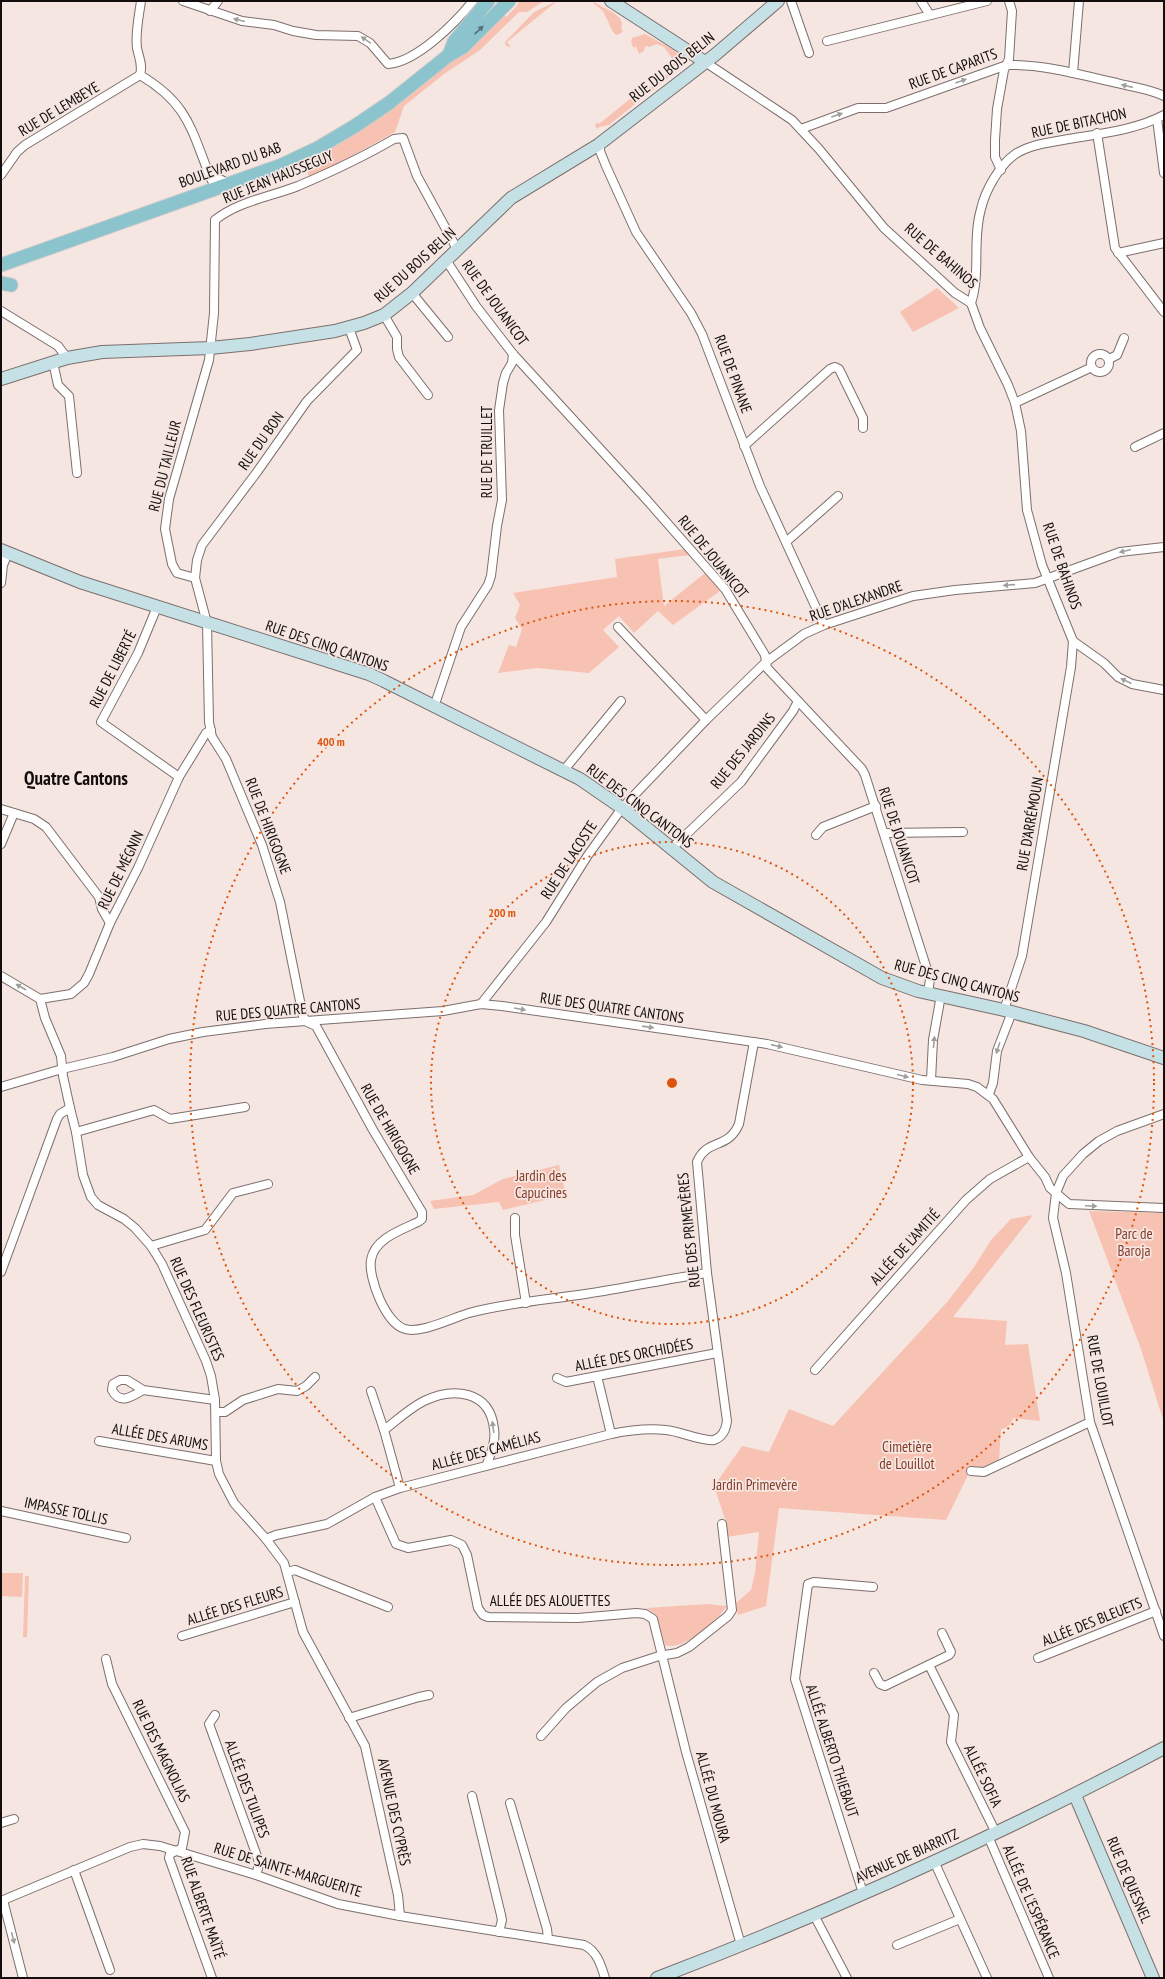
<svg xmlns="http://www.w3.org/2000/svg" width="1165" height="1979" font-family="'PT Sans Narrow',sans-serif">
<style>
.green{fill:#f8c2b2}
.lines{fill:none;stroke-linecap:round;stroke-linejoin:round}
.street-casing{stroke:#7c6f6c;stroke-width:10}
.secondary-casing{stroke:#7c6f6c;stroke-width:14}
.primary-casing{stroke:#cbcaca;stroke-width:15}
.street{stroke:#fff;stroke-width:8}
.secondary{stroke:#c6e1e6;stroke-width:12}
.primary{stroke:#8cc4cd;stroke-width:13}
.oneway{fill:#a19f9e}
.oneway2{fill:#567277}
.ring{fill:none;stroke:#dd550c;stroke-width:2;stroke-dasharray:2 4}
.labels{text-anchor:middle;stroke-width:3.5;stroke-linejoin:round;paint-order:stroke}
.street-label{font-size:15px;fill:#130e0d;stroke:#f5e6e2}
.park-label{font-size:15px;fill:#853c28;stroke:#f5e6e2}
.district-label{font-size:19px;font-weight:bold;fill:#130e0d;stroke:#f5e6e2}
.centre{fill:#dd550c;stroke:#f5e6e2;stroke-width:2}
.ring-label{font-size:12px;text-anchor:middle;font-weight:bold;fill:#dd550c;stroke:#f5e6e2;stroke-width:3.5;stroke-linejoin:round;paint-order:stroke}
</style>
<rect width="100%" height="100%" fill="#f5e6e2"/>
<g class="green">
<path d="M519 1H544L527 12H519L480 50 444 74 404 106 395 132 310 179 304 164C380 124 441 73 503 14L506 17 516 7Z"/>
<path d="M557 1 507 42 511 47 506 46 505 42 534 12Z"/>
<path d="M594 2C604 9 627 15 621 29L623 30 620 34 616 35 613 32 603 11 593 3Z"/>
<path d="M645 34 674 50 679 56 674 61 664 47 657 44 649 47 647 46 644 48 645 50 639 54 636 46 634 48C631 45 631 42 632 38Z"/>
<path d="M680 58V64L675 72 609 125 599 127 598 129 595 126 597 122 599 124 641 90 640 87 649 88 652 86 672 70 674 62Z"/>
<path d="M937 288 959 308 913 332 900 312Z"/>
<path d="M685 549 690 555 658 559 664 606 705 573 720 591 673 625 658 611 634 633 619 616 603 630 619 647 589 673 537 668 498 673 509 645 516 647 522 629 515 618 520 605 513 593 617 577 615 559Z"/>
<path d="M559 1165 566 1195 503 1210 499 1202 434 1209 430 1201 473 1195 503 1179Z"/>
<path d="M1089 1211 1164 1213V1423L1141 1349Z"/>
<path d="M1033 1215 953 1317 1007 1321 1005 1345 1028 1344 1040 1421 1013 1418C1012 1423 1007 1429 1001 1429L999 1460 982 1467 968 1466V1475L946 1520 779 1508 766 1606 738 1615 736 1603 751 1590 755 1573 759 1532 727 1537 725 1519 714 1486 742 1446 769 1452 789 1409 833 1426 948 1301 974 1267 991 1240 1011 1219Z"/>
<path d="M1 1573H23L22 1597 1 1596Z"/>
<path d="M25 1576H29L27 1637H23Z"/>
<path d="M707 1604 727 1606C718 1620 683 1652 665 1645L657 1615 646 1608Z"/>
</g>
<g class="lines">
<g class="street-casing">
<g id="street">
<path d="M141 1C139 16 135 33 137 48 139 58 143 65 140 75 189 104 191 130 211 179L216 187"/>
<path d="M183 1 242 21 274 25 293 31 316 35 358 36 370 43 388 64C417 62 456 22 473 1"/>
<path d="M791 1 809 53"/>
<path d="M921 1 930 15"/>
<path d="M210 11 218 1"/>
<path d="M827 41 987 1"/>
<path d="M705 62 792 120 819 149 884 228 955 293 971 303 980 328 1008 385 1015 403 1021 431 1027 510 1042 565 1073 641 1104 663 1118 677 1132 684 1164 690"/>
<path d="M1073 73 1079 1"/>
<path d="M1157 119 1164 173"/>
<path d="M801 129 858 108H886L1007 65C1044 64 1081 75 1117 83 1132 87 1150 89 1164 96"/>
<path d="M1097 133 1115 248 1164 312"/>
<path d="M600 143V151L606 166 636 232 691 313 702 334 760 486 824 625"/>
<path d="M209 170 216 177 227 183"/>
<path d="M1001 170 995 157V140L997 109 1004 70 1009 59 1012 11 1009 1"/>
<path d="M1 175 17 152 25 145 140 75"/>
<path d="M457 249 417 176 403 138 394 139C363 157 331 172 298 186 270 197 239 201 215 220L214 313 209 360 169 499 165 529 172 564 177 573 195 578 207 623 209 722 212 737 226 759 262 845 280 902 303 1016 307 1022 316 1026 373 1130 422 1212V1219L418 1222C401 1230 374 1239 371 1260 368 1278 386 1324 405 1329 421 1334 452 1318 469 1313 506 1303 546 1300 585 1294 626 1288 667 1279 707 1273"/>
<path d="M1118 253 1164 243"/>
<path d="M446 260 476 306 513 354 646 499 725 589 765 655 767 668 862 769 865 775 930 979 928 993"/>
<path d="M412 293 448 337"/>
<path d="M971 303C981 273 972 240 981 209 985 191 999 166 1014 155 1028 145 1047 143 1063 140 1096 134 1134 131 1164 115"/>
<path d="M1 311 58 346 67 358"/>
<path d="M384 315 397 337V349L399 357 428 395"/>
<circle cx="1100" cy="363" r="9"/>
<path d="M1109 359 1117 355 1124 338"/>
<path d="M53 362 58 385 69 396 77 473"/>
<path d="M1015 403 1090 368"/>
<path d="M744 446 830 369 835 367 839 369 863 418V428"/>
<path d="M1135 447 1164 433"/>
<path d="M786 542 838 496"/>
<path d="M195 578 197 560 202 545 257 472 307 401 357 350 349 328"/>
<path d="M1 583 3 565 8 553"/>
<path d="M157 607 138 653 101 722 179 777"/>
<path d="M618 627 706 720"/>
<path d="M434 707 461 627 488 585 491 576 497 526 502 500 499 410 503 383 506 373 512 363 513 354"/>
<path d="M564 770 621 701"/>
<path d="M1 809 34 819 46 827 99 897 102 909 110 923"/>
<path d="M884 833 963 832"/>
<path d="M816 835 823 827 876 806"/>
<path d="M1 844 14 813"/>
<path d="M671 849 741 782 793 711 798 701"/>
<path d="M1 976 40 999 45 1018 61 1056 63 1076 70 1108 60 1114 57 1119 1 1272"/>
<path d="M40 999 71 994 84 983 89 974 110 923 138 868 179 777 206 733 211 730"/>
<path d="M481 1004 546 922 588 855 622 808 706 720 766 662 804 634 824 625 913 596 955 590 1035 583 1120 552 1164 547"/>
<path d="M1004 1010 1022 956 1071 667 1073 641"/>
<path d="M931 1080 933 1040 941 995"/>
<path d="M1 1087 62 1069 113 1057 169 1039 203 1032 265 1024 443 1011 481 1004 502 1006 767 1044 922 1080 968 1084 977 1087 993 1099 1029 1157 1045 1177 1050 1188 1069 1204 1164 1208"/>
<path d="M989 1094 993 1083 997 1051 1012 1012"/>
<path d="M70 1108 76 1132 83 1175 91 1197 98 1205 124 1219 135 1228 151 1246 162 1264 206 1361 211 1376 215 1400 216 1461 219 1474 234 1503 266 1539 284 1563 303 1632 365 1746 398 1895 400 1916"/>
<path d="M1164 1114 1117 1131 1099 1141 1083 1154 1063 1176 1056 1193 1053 1218 1066 1273 1090 1422 1164 1636"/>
<path d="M76 1132 154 1110 170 1119 245 1107"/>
<path d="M515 1218V1235L526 1303"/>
<path d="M151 1246 205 1230 233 1193 268 1184"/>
<path d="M815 1370 966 1200 990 1179 1029 1157"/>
<path d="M597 1376 611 1434"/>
<path d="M557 1378 566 1382 717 1353"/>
<path d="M143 1390C131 1397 120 1405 112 1390L113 1384 120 1380H127L143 1390 215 1400"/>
<path d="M371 1391 384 1430 400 1488"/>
<path d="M216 1412H225L243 1400 278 1389 297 1391 306 1386 315 1377"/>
<path d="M384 1430C397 1420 410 1408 424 1401 453 1387 490 1390 494 1429 496 1441 491 1453 487 1464"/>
<path d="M99 1441 216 1461"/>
<path d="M971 1471 984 1472 1090 1422"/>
<path d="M375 1497 396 1544 408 1548 451 1540 462 1545 467 1555 478 1608 483 1615 488 1617 578 1618 636 1613 645 1614 653 1619 686 1752 741 1945"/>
<path d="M1 1511 126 1538"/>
<path d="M266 1539 276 1535 327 1524 375 1497 400 1488 611 1434C630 1430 647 1428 666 1430 679 1431 703 1442 714 1440 723 1437 726 1429 727 1421L707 1273 697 1162C707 1138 728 1150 739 1124L754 1042"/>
<path d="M287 1572 295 1570 388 1607"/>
<path d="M182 1636 295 1602"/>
<path d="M1038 1658 1156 1611"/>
<path d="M106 1659 112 1684 185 1832 182 1848 170 1854 169 1858 212 1978"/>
<path d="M929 1665 954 1715 951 1742 996 1833"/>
<path d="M874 1673 880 1684 885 1686 949 1655 951 1652 942 1633"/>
<path d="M215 1715 209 1724 258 1859 259 1865 256 1875"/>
<path d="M349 1718 419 1697 429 1695"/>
<path d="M541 1736 566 1708 597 1682 622 1668 659 1656 677 1653 689 1647 728 1616 732 1610 722 1524"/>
<path d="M472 1796 501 1915 502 1920 499 1932"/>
<path d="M510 1803 547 1929 548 1939"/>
<path d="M1 1823 14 1819"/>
<path d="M988 1836 1049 1978"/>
<path d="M934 1861 987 1978"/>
<path d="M74 1870 110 1970"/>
<path d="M863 1893 795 1679 808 1584 814 1582 873 1587"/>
<path d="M3 1900 23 1978"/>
<path d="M1 1901 130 1847 143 1844 160 1846 256 1875 338 1904 400 1916 584 1945C597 1951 601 1965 605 1978"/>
<path d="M814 1915 847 1978"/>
<path d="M897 1945 960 1919"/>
</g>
</g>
<g class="secondary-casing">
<g id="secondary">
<path d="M611 1 705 62"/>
<path d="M1 379 67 358 102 352 210 348 250 344 335 331 364 323 384 315 412 293 511 198 598 145 716 54 778 1"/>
<path d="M1 550 80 582 369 674 384 681 580 779 622 808 713 882 882 978 918 991 1004 1010 1084 1031 1164 1058"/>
<path d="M1075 1795 1153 1978"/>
<path d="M657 1978C831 1912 1000 1835 1164 1748"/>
</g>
</g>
<g class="primary-casing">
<g id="primary">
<path d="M449 55 454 42 488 1"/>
<path d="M1 265 282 165 318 148 355 126 389 103 449 55 463 47 509 1"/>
<path d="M1 283 11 285"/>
</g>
</g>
<use href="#street" class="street"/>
<use href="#secondary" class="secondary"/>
<use href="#primary" class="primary"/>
</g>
<defs><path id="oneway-solid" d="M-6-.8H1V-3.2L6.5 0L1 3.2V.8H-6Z"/></defs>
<g class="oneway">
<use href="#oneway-solid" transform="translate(239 20) rotate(-166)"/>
<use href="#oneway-solid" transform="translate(366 40) rotate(-146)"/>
<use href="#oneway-solid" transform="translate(961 81) rotate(-20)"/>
<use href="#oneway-solid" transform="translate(1127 86) rotate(-167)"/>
<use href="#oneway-solid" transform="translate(837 115) rotate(-19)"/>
<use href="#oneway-solid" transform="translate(1125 551) rotate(166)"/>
<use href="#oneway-solid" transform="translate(1009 585) rotate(176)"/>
<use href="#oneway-solid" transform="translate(1126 681) rotate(-155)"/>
<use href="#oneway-solid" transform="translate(21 987) rotate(-150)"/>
<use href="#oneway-solid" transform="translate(520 1009) rotate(10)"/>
<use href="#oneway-solid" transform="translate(648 1027) rotate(8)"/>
<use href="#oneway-solid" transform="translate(934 1042) rotate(-85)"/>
<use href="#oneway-solid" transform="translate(777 1046) rotate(13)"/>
<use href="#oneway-solid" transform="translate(998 1048) rotate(108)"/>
<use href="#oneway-solid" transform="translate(903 1076) rotate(14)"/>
<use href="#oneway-solid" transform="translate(1091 1206) rotate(2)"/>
<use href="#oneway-solid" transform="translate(493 1427) rotate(-98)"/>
<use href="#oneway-solid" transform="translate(13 1938) rotate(76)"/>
</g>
<use class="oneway2" href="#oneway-solid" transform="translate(479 30) rotate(-44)"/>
<g class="ring">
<circle cx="672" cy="1083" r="241"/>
<circle cx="672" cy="1083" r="482"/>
</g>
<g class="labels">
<g class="street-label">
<text transform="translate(672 67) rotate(-38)" y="5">RUE DU BOIS BELIN</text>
<text transform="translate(953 69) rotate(-20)" y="5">RUE DE CAPARITS</text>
<text transform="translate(59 109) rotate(-31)" y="5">RUE DE LEMBEYE</text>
<text transform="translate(1079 123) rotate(-12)" y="5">RUE DE BITACHON</text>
<text transform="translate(230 165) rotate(-20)" y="5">BOULEVARD DU BAB</text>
<text transform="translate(278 177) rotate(-22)" y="5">RUE JEAN HAUSSEGUY</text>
<text transform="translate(941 256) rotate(41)" y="5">RUE DE BAHINOS</text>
<text transform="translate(415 265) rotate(-42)" y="5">RUE DU BOIS BELIN</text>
<text transform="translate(495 303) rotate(54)" y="5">RUE DE JOUANICOT</text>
<text transform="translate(733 374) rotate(70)" y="5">RUE DE PINANE</text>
<text transform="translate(261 441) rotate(-55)" y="5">RUE DU BON</text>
<text transform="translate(487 452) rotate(-90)" y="5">RUE DE TRUILLET</text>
<text transform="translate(165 466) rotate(-76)" y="5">RUE DU TAILLEUR</text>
<text transform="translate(713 557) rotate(51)" y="5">RUE DE JOUANICOT</text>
<text transform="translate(1062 566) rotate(71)" y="5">RUE DE BAHINOS</text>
<text transform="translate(856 601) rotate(-19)" y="5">RUE D'ALEXANDRE</text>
<text transform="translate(327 646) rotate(19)" y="5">RUE DES CINQ CANTONS</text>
<text transform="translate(113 669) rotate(-63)" y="5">RUE DE LIBERTÉ</text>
<text transform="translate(743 751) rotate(-51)" y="5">RUE DES JARDINS</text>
<text transform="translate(640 806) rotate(37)" y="5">RUE DES CINQ CANTONS</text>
<text transform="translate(1030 824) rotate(-80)" y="5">RUE D'ARRÉMOUN</text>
<text transform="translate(268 826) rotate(69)" y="5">RUE DE HIRIGOGNE</text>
<text transform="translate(899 836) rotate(72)" y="5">RUE DE JOUANICOT</text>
<text transform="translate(569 860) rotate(-57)" y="5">RUE DE LACOSTE</text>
<text transform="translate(121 870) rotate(-64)" y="5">RUE DE MÉGNIN</text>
<text transform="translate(957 981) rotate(15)" y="5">RUE DES CINQ CANTONS</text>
<text transform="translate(612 1008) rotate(8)" y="5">RUE DES QUATRE CANTONS</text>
<text transform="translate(288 1010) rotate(-5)" y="5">RUE DES QUATRE CANTONS</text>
<text transform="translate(390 1129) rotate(60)" y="5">RUE DE HIRIGOGNE</text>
<text transform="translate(689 1230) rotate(-96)" y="5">RUE DES PRIMEVÈRES</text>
<text transform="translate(905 1247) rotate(-48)" y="5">ALLÉE DE L'AMITIÉ</text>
<text transform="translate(197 1309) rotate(66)" y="5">RUE DES FLEURISTES</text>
<text transform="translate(634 1355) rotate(-11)" y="5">ALLÉE DES ORCHIDÉES</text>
<text transform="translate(1100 1381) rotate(80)" y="5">RUE DE LOUILLOT</text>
<text transform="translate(160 1437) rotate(10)" y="5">ALLÉE DES ARUMS</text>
<text transform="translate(486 1451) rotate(-15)" y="5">ALLÉE DES CAMÉLIAS</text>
<text transform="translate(66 1511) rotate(12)" y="5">IMPASSE TOLLIS</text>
<text x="550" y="1606">ALLÉE DES ALOUETTES</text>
<text transform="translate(235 1606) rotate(-17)" y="5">ALLÉE DES FLEURS</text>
<text transform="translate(1092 1622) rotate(-22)" y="5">ALLÉE DES BLEUETS</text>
<text transform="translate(161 1751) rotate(64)" y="5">RUE DES MAGNOLIAS</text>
<text transform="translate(832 1751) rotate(72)" y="5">ALLÉE ALBERTO THIEBAUT</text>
<text transform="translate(983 1776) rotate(64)" y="5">ALLÉE SOFIA</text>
<text transform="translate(247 1789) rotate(70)" y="5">ALLÉE DES TULIPES</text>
<text transform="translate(713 1797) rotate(75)" y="5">ALLÉE DU MOURA</text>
<text transform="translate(394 1812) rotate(78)" y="5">AVENUE DES CYPRÈS</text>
<text transform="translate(907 1856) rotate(-24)" y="5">AVENUE DE BIARRITZ</text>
<text transform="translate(288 1870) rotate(17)" y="5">RUE DE SAINTE-MARGUERITE</text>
<text transform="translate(1129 1880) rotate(67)" y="5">RUE DE QUESNEL</text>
<text transform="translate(1031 1902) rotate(67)" y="5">ALLÉE DE L'ESPÉRANCE</text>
<text transform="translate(203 1908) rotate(71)" y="5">RUE ALBERTE MAÏTÉ</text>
</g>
<g class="park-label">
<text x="541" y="1181">Jardin des<tspan x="541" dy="17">Capucines</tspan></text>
<text x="1134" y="1239">Parc de<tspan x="1134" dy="17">Baroja</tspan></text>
<text x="907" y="1452">Cimetière<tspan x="907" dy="17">de Louillot</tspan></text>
<text x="755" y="1490">Jardin Primevère</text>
</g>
<g class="district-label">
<text x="76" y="785">Quatre Cantons</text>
</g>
</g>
<circle cx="672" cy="1083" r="6" class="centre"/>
<g class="ring-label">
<text x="331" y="746">400 m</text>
<text x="502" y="917">200 m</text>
</g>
<rect width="1165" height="1979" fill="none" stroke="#130e0d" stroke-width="4"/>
</svg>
